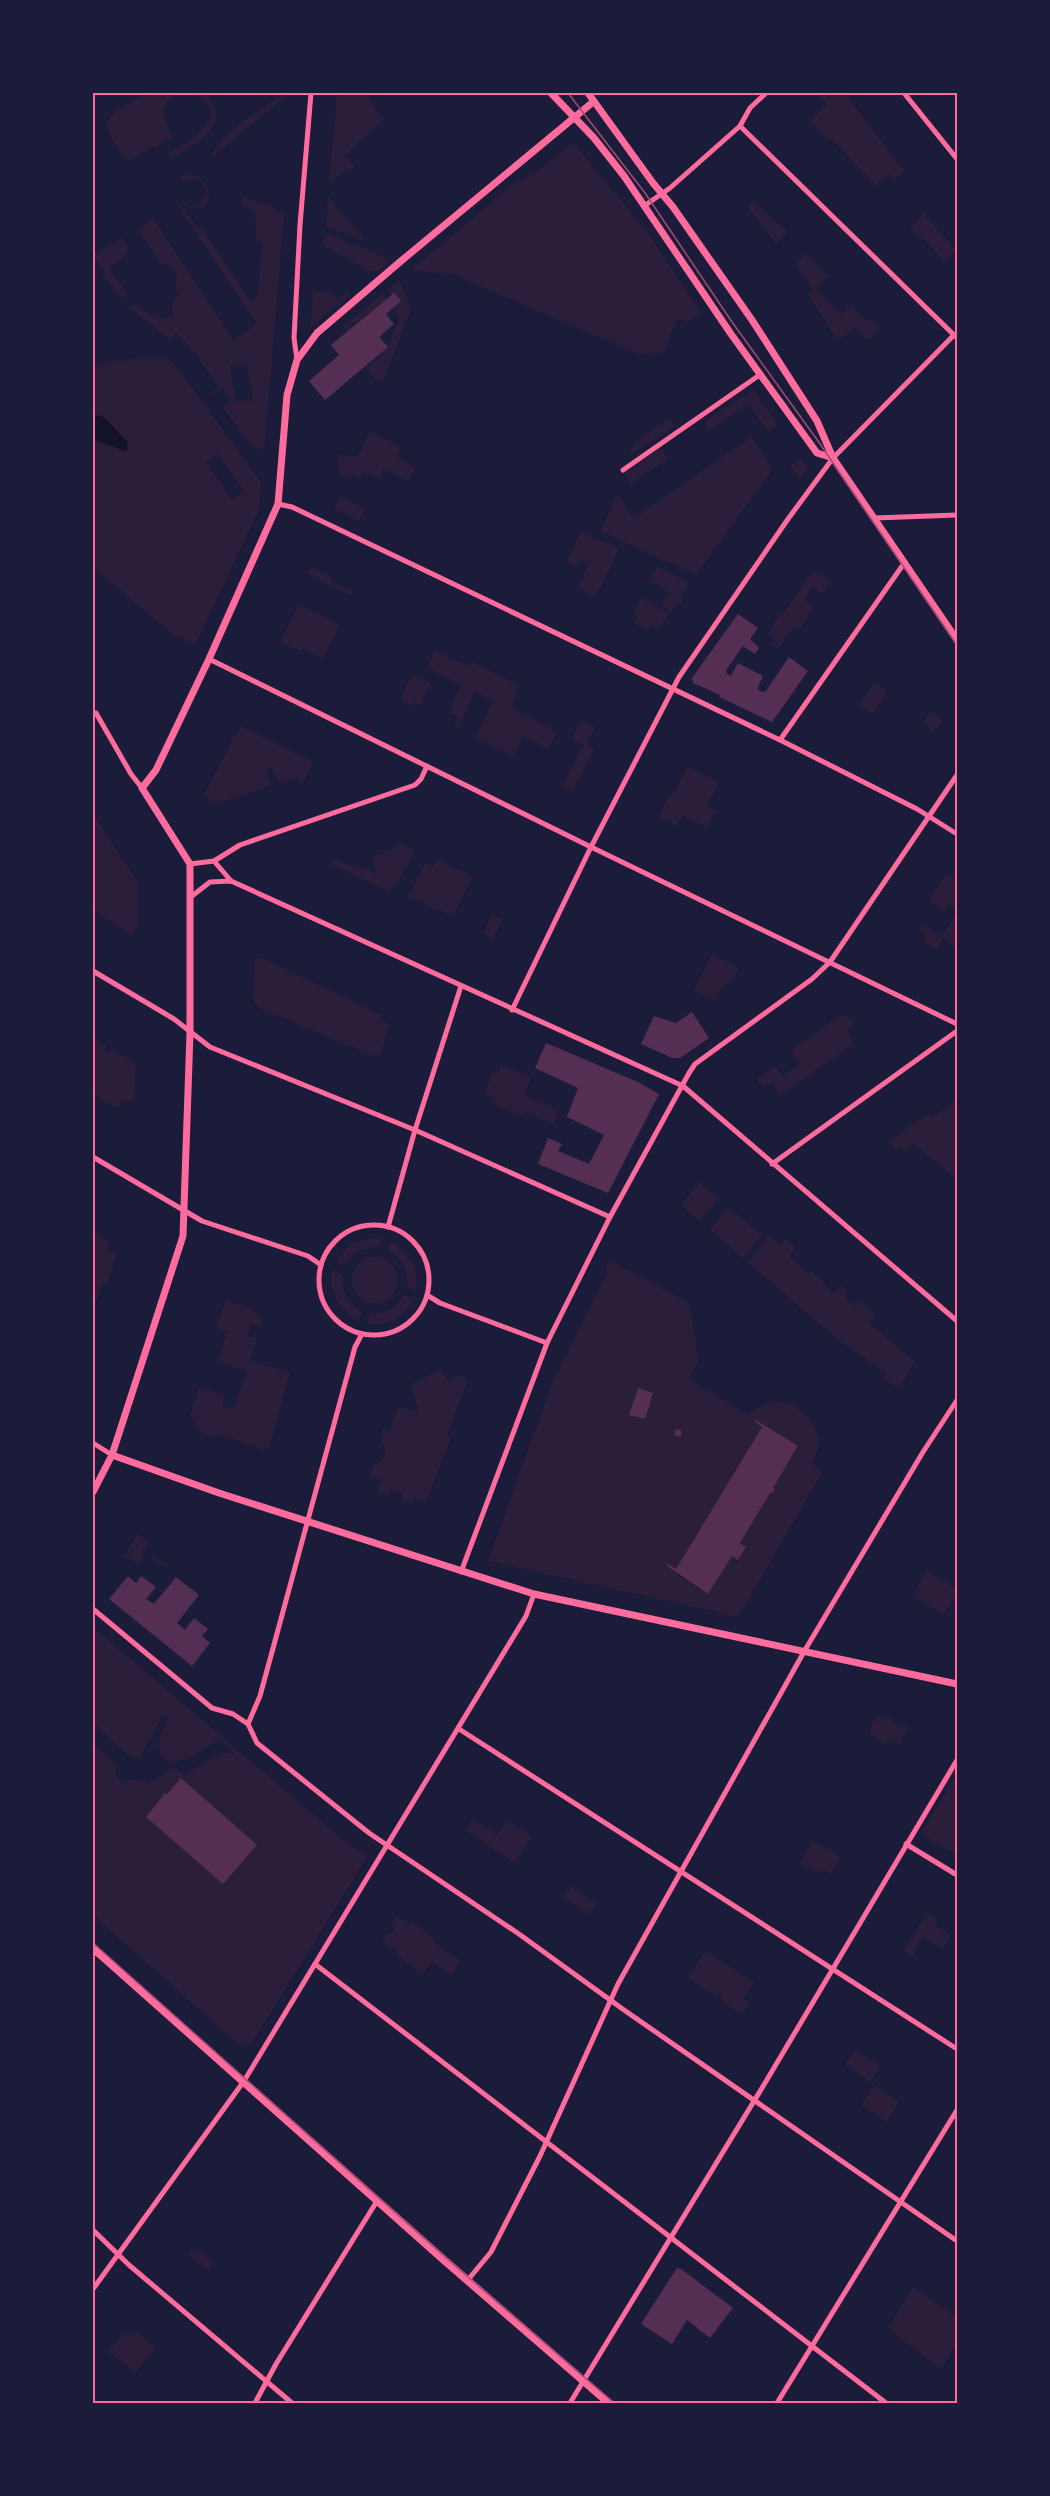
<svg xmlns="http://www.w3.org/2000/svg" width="1050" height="2496" font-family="Cabin,sans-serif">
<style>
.green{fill:#2a1e3b;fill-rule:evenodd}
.water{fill:#12122b}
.building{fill:#542f53}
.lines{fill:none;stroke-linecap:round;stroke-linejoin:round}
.minor{stroke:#ff6b9d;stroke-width:5}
.tertiary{stroke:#ff6b9d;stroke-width:7}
.secondary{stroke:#ff6b9d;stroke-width:8}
.tram{stroke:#a44b75;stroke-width:1.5}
.neatline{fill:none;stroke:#ff6b9d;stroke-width:2}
</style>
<rect width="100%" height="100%" fill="#1b1b3a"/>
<g class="green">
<path d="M151 93H181C157 101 162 120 173 137L168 140 167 138 155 149 153 147 128 161C122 152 110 139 107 128 104 114 139 97 151 93Z"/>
<path d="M191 93H203C239 123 194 144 171 160L168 154C189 141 239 114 191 93Z"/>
<path d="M287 93H290L211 158C217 135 266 105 287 93Z"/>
<path d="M337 93H364L384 120 344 156 355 167 347 173 345 171 329 184Z"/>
<path d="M814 93H833L836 96 844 93 905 171 894 179 889 174 876 186 832 139 829 141 810 122 827 103Z"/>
<path d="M572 144 576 146 649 234 701 313 686 322 677 319 664 352 642 355 455 275 411 270 512 185 535 173Z"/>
<path d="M185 175C205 172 219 196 200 208H190L184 204 182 206 199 230 202 228 250 301 258 295 262 242 257 241 254 210 240 204 243 196 268 205 284 215 264 450 252 447 223 407 231 400 222 388 213 394 212 392 219 387 190 347 176 333 170 339 129 308 102 275 104 273 93 256V249L97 254 122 238 129 248 124 257 109 267 128 294 122 298 129 307 134 304 152 316 173 318 172 303H174V298L180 294 175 286 177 277 170 265 161 264 138 229 153 218 233 340 257 324 178 206 184 202 190 206 198 205 206 195C207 180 195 176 183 182L180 178ZM247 363 253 400 236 403 230 366Z"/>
<path d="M328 196 364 239 363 240 326 226Z"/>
<path d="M753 199 787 232 776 243 747 207Z"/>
<path d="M923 213 957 251 945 262 922 237 920 239 910 229Z"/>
<path d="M324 233 390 259 380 270 369 271 323 245Z"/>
<path d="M806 254 828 276 816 289 841 314 851 305 867 321 870 318 880 328 868 341 855 328 837 340 808 294 814 290 795 264Z"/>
<path d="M399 280 410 306V312L383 382 374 378 365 367 367 368 383 355 381 353 388 347 399 318 393 308 400 301 394 293 391 295 387 290 383 294 387 299 354 325 351 323 349 325 351 328 347 331 343 327Z"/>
<path d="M349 290 351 293 310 328 313 292H325L339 298Z"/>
<path d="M135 359H166L174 363 261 482 259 510 195 645 172 634 93 567V369L108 362ZM218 454 244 491 232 500 206 462Z"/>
<path d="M754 390 778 425 768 432 748 404 708 431 705 426 709 418Z"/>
<path d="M670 418 675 426 629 456 635 442Z"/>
<path d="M370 432 401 447 396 457 416 467 409 481 384 469 379 479 363 471 359 478 350 474 348 478 339 474 338 455 358 456Z"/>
<path d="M751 437 773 469 696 575 601 531 617 494 634 518Z"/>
<path d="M661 448 668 459 630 484 625 473Z"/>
<path d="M801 458 808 468 800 480 790 466Z"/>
<path d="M340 496 365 509 359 521 334 508Z"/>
<path d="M581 531 619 549 596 597 577 588 589 564 581 560 577 567 567 562Z"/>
<path d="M656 566 690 583 679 598 683 600 680 605 677 603 671 612 661 605 671 593 649 580Z"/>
<path d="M310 567 332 577 331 581 353 592 352 596 307 574Z"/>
<path d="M813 571 832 580 822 593 813 587 804 599 815 607 799 630 794 627 778 649 772 645 775 640 768 635 780 613 783 614Z"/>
<path d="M641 598 669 614 658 630 651 625 647 630 634 623 637 616 633 614Z"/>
<path d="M299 605 340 625 323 658 302 648 300 651 280 642Z"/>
<path d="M435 650 470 667 473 662 520 686 510 708 557 731 549 749 523 736 514 756 476 737 493 701 474 691 459 728 454 725 458 717 449 712 461 685 427 668Z"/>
<path d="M412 674 431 683 420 705 414 702 412 707 400 700Z"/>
<path d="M875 682 887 691 873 714 859 704Z"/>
<path d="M931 711 943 720 937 729 934 728 932 731 923 723Z"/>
<path d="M581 720 595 727 587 745 594 749 573 792 562 787 583 744 572 739Z"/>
<path d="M241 726 313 762 301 787 297 777 278 783 272 769 266 768 271 785 219 803 217 799 210 804 204 795 233 739 231 737 233 734 236 736Z"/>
<path d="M687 767 719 782 707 806 716 810 707 827 682 815 676 826 658 817 671 792 674 793Z"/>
<path d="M93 814 138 882V929H134L131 935 93 909Z"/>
<path d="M395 841 415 850 398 882 390 891 330 865 334 859 377 874 372 857 397 848Z"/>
<path d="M437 860 473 876 453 916 408 897 425 863 433 867Z"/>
<path d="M946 874 957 880V908L949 903 944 911 929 901Z"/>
<path d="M957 912V950L943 938 937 951 923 941 926 934 920 929 923 924 942 937Z"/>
<path d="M492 914 503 919 493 939 483 934Z"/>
<path d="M712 954 739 968 732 981 714 995 720 1002 694 991Z"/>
<path d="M255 958H261L382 1015 380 1021 389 1024 380 1056 377 1057 257 1007 253 998Z"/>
<path d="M842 1014 855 1020 848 1034 854 1044 780 1095 772 1083 762 1087 757 1079 775 1066 783 1076 800 1064 791 1050Z"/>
<path d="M93 1038 107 1046 104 1051 108 1054 111 1049 136 1063 134 1101H122L117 1109 93 1093Z"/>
<path d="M501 1065 531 1078 524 1095 560 1110 554 1124 524 1112 522 1116 493 1104 495 1098 485 1095 493 1071 498 1072Z"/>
<path d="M957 1100V1180L913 1143 905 1153 899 1147 895 1150 889 1141 929 1113 932 1118Z"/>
<path d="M700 1182 719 1198 699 1221 681 1205Z"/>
<path d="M728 1207 762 1235 743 1258 710 1230Z"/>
<path d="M93 1231 110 1242 106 1250 117 1253 107 1284 102 1283 93 1311Z"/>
<path d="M769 1236 780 1244 785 1239 796 1248 789 1256 809 1274 811 1272 825 1282 823 1284 834 1294 841 1286 848 1292 844 1297 854 1306 859 1301 876 1315 870 1322 872 1326 915 1361 899 1388 883 1379 886 1373 837 1339 747 1262Z"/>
<path d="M375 1237 382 1238 379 1247C364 1248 352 1252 345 1265L335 1261 350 1245Z"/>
<path d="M390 1241C411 1251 418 1268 417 1290L407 1287C408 1270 402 1258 388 1250Z"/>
<circle cx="375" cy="1280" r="23"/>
<path d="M607 1259 689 1303 698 1355V1362L689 1379 748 1415C770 1397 791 1397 810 1420 813 1425 818 1431 819 1437 820 1447 815 1455 811 1464L823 1471 743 1609H741L740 1617 488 1561 554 1378 606 1275ZM638 1388 653 1393 629 1415ZM756 1420 798 1446 773 1488 775 1489 770 1493 740 1543 746 1547 734 1567 737 1559 732 1556 708 1594 676 1574 677 1572 667 1566 669 1564 676 1569 762 1427 755 1422Z"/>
<path d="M332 1270 342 1274C341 1291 347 1303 362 1312L358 1321C341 1311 327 1291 332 1270Z"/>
<path d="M404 1295 414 1299C405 1316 387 1328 367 1323L370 1313C385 1315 397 1308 404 1295Z"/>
<path d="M226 1300 251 1308 263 1320 261 1327 251 1324 247 1336 257 1339 250 1361 290 1372 269 1449 266 1447 264 1450 216 1433 214 1438 201 1434V1430L194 1427 196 1419 190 1416 199 1387 225 1396 222 1405 234 1409 247 1371 218 1361 227 1332 216 1328Z"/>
<path d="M440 1370 449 1382 457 1376 468 1379 447 1436 451 1438 426 1502 415 1498 413 1504 401 1500 403 1493 391 1489 388 1496 377 1492 381 1479 369 1476 374 1464C383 1462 387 1456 385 1447L381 1442 382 1429 390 1431 398 1407 419 1413 410 1385Z"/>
<path d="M137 1534 150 1542 143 1550V1554L169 1563 168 1567 145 1555 138 1563 124 1556Z"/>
<path d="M927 1571 957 1589V1595L943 1614 912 1596Z"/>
<path d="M93 1627 341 1838 367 1857 270 2014 251 2044 245 2047 239 2045 93 1915V1743L117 1765 115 1772 121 1782 133 1779 148 1784 175 1767 184 1775 223 1753 235 1754 219 1739C203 1749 188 1764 168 1761 151 1748 160 1734 169 1719L163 1715 140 1757 134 1759 130 1757 93 1723ZM181 1778 257 1845 223 1884 147 1817 165 1793 167 1794Z"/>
<path d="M878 1716 892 1719V1723L908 1727 900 1745 888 1739 886 1745 870 1735 874 1718Z"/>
<path d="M957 1774V1855L921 1834Z"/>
<path d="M473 1819 497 1835 507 1820 532 1836 514 1863 466 1830Z"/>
<path d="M813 1841 841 1856 831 1874 821 1869 818 1873 800 1863Z"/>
<path d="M571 1886 597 1904 590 1914 563 1897Z"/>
<path d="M921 1910 938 1919 935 1925 951 1935 943 1949 923 1937 916 1947 914 1958 898 1948 904 1950 914 1934 917 1935 916 1931 926 1914Z"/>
<path d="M396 1916 408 1923 410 1921 436 1939 434 1943 461 1961 451 1975 432 1961 422 1974 396 1954 398 1951 382 1941 386 1934 395 1932 392 1923Z"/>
<path d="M705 1951 754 1982 743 1998 750 2003 742 2014 720 2000 723 1995 718 1991 715 1996 688 1977Z"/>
<path d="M855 2050 881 2066 870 2082 845 2065Z"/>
<path d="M875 2085 899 2102 887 2122 861 2105Z"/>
<path d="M194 2248 214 2262 207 2270 188 2255Z"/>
<path d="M913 2287 957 2318V2343L941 2369 888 2328Z"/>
<path d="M137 2331 155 2347 136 2372 108 2352 123 2332 131 2337Z"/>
</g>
<path class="water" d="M99 415 106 419 128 442 127 452 93 439V416Z"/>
<g class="building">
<path d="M394 293 401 301 386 314 394 324 379 337 388 347 325 400 309 381 339 355 331 345Z"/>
<path d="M738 614 758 628 750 639 759 648 755 654 743 646 726 670 727 674 731 676 738 663 763 676 757 689 762 692 766 691 789 657 808 671 772 722 719 697 720 695 693 683 692 678Z"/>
<path d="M692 1012 709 1038 680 1058H672L641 1044 654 1016 676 1023Z"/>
<path d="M546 1043 638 1082 659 1094 608 1193 538 1164 548 1138 562 1144 558 1151 589 1164 604 1135 567 1117 578 1088 535 1068Z"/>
<path d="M638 1388 653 1393 645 1419 629 1415Z"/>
<path d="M756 1420 798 1446 773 1488 775 1489 772 1494 770 1493 740 1543 746 1547 738 1560 732 1556 708 1594 667 1566 668 1564 676 1569 762 1427 755 1422Z"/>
<circle cx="678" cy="1433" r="3.5"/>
<path d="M128 1576 136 1583 141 1576 156 1587 146 1599 154 1604 176 1577 199 1595 177 1623 185 1630 194 1618 208 1629 202 1636 210 1643 192 1666 109 1599Z"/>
<path d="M181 1778 257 1845 223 1884 146 1817 165 1793 167 1794Z"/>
<path d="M677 2268 681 2269 733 2308 710 2338 687 2320 672 2344 641 2324Z"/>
</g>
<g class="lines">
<g class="minor">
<path d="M904 93 957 159"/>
<path d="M740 126 955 336"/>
<path d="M644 206 670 188 740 126 750 108 766 93"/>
<path d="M297 360 294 338 300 225 311 93"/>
<path d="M623 470 761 374"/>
<path d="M278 504 292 507 780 740 917 809 957 834"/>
<path d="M875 518 957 515"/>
<path d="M209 659 591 847 957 1024"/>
<path d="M93 713H96L131 774 142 788"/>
<path d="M780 740 905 562"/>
<path d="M214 861 231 881"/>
<path d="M190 864 214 861 240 845 415 785 421 779 427 766"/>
<path d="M192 896 210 882 231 881 683 1086 957 1321"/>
<path d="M93 971 174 1019 210 1047 415 1130 610 1217"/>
<path d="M512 1010 591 847 679 677 788 519 833 458 954 335"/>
<path d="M93 1157 202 1221 308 1256 321 1265"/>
<path d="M772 1164 957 1031"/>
<circle cx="374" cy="1280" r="55"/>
<path d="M388 1227 415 1130 461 986"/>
<path d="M427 1295 440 1303 547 1343"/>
<path d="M93 1443 112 1455"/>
<path d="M461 1572 547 1343 610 1217 689 1073 695 1064 812 979 830 962 957 775"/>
<path d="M93 1609 212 1708 233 1714 248 1724 257 1743 369 1833 519 1934 624 2010 957 2241"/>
<path d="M248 1724 260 1696 355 1347 362 1334"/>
<path d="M459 1729 957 2049"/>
<path d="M906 1844 957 1875"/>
<path d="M315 1964 886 2403"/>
<path d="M93 2230 129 2265 292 2403"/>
<path d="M467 2281 491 2252 540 2156 618 1984 805 1650 923 1452 957 1400"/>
<path d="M93 2289 244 2081 526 1616 534 1594"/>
<path d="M255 2403 276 2364 377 2201"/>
<path d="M570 2403 765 2083 957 1760"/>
<path d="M777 2403 957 2110"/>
</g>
<g class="tertiary">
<path d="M551 93 594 138 624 176 731 334 817 453 833 458"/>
<path d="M588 93 653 183 673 207 752 320 817 421 833 458 957 640"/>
<path d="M112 1455 219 1493 534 1594 957 1684"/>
<path d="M93 1492 112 1455 183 1236 190 1033V864L142 788 156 770 209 659 278 504 287 395 297 360 317 333 401 261 593 102"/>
</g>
<path class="secondary" d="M93 1948 444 2260 609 2403"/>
<g class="tram">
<path d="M568 93 645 193 732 322 818 441 957 645"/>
<path d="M93 1943 446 2258 614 2403"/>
</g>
</g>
<rect width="1050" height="2496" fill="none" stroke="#1b1b3a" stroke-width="189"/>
<rect x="94" y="94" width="862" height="2308" class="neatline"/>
</svg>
